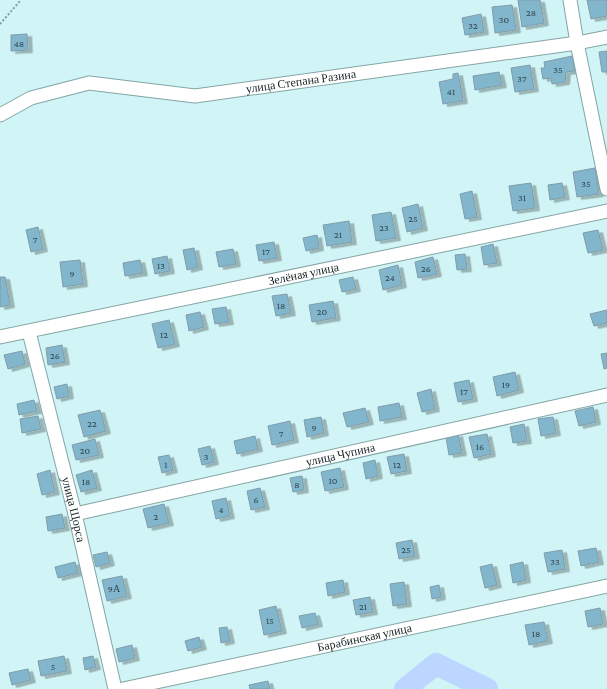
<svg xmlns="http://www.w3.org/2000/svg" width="607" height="689" font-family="'Crimson Pro',serif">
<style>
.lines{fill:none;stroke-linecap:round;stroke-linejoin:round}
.river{stroke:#bbd7ff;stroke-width:22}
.building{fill:#82b6cd;stroke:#809ca9;filter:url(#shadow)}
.minor-casing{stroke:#84a5a6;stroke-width:15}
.path{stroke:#839d9e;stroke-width:2;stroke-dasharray:2 2;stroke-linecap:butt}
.minor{stroke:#fff;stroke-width:13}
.labels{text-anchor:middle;stroke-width:4;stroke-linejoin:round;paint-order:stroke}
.number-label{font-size:10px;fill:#30474e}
.street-label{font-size:12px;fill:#152223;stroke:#effdfe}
</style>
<defs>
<filter id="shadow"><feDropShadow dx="4.5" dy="2.5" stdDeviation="0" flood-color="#0004"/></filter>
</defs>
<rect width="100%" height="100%" fill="#d1f5f6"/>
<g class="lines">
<path class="river" d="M405 689 436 664 487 689"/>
</g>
<g class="building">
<path d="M518 0H540L544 23 522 27Z"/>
<path d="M587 0H607V16L591 19Z"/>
<path d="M512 5 516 30 495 33 492 7Z"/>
<path d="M481 14 484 32 465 35 462 18Z"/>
<path d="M27 34 28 50 11 51V35Z"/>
<path d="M607 51V72H602L599 52Z"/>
<path d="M572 56 575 71 566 72 565 82 552 84 551 78 543 79 541 68H545L544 62Z"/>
<path d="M530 65 534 89 515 92 511 68Z"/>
<path d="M499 72 502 85 475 90 473 76Z"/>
<path d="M458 73 463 101 443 104 439 82 453 79V74Z"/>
<path d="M595 168 599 194 577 197 573 172Z"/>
<path d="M531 183 535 208 513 211 509 186Z"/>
<path d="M562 183 565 197 550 200 548 185Z"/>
<path d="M472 191 477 217 465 219 460 194Z"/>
<path d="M418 204 423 228 407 232 402 208Z"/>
<path d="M391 212 396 238 376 241 372 215Z"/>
<path d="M349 221 352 242 327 246 323 225Z"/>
<path d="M38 227 43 249 31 252 26 230Z"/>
<path d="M598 230 603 250 588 253 583 233Z"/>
<path d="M317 235 319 248 306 251 303 238Z"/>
<path d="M274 242 277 258 259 261 256 245Z"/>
<path d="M493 244 497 263 484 265 481 247Z"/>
<path d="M194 248 198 267 187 270 183 250Z"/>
<path d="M233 249 236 264 219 267 216 252Z"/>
<path d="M465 254 467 269 457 270 455 255Z"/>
<path d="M167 256 170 271 155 274 152 259Z"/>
<path d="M433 257 437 274 418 278 415 262Z"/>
<path d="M80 260 83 284 63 287 60 262Z"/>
<path d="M140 260 143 273 125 276 123 263Z"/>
<path d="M398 265 402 285 383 290 379 270Z"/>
<path d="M0 277H5L10 305 0 307Z"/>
<path d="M353 277 356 289 342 292 339 280Z"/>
<path d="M287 294 291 313 276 316 272 296Z"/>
<path d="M333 301 336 318 312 322 309 305Z"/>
<path d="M226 307 229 322 215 324 212 309Z"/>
<path d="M607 310V323L594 326 590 314Z"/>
<path d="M200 312 204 327 189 331 186 315Z"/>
<path d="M169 320 175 344 158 348 152 324Z"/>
<path d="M62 345 65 362 48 365 46 348Z"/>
<path d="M22 351 25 364 8 369 4 355Z"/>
<path d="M607 353V368L604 369 601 354Z"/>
<path d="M515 372 519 390 497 396 493 377Z"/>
<path d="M469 380 473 399 458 402 454 383Z"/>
<path d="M67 384 69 396 57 399 54 387Z"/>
<path d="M431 389 435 409 422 412 417 393Z"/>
<path d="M34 400 37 411 19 415 17 404Z"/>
<path d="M399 403 402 417 380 421 378 407Z"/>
<path d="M593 407 596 422 579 426 575 411Z"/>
<path d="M365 408 369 422 347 427 343 413Z"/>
<path d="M100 410 106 431 84 437 78 415Z"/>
<path d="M38 416 41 429 22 433 20 419Z"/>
<path d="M321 417 324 433 307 437 304 420Z"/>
<path d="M553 417 556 433 541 436 538 419Z"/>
<path d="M290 421 294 440 272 445 268 426Z"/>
<path d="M524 424 527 441 513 443 510 427Z"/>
<path d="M458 434 462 453 449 455 446 437Z"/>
<path d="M487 434 491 454 474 458 469 437Z"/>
<path d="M255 436 258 449 237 454 234 441Z"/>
<path d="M95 439 99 455 76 460 72 445Z"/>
<path d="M210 446 214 462 202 465 198 449Z"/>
<path d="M404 454 407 471 391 474 387 457Z"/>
<path d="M169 455 173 470 162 473 158 457Z"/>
<path d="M375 460 378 476 366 479 363 463Z"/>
<path d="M340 468 344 487 325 491 321 472Z"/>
<path d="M50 470 55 492 42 495 37 474Z"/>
<path d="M92 470 97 488 81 492 76 475Z"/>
<path d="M302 476 304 490 293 492 290 478Z"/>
<path d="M260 488 265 507 251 510 247 491Z"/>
<path d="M226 498 230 516 216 519 212 501Z"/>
<path d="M164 504 169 523 148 528 143 509Z"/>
<path d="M62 514 65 528 48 531 46 517Z"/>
<path d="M412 540 415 556 399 559 396 543Z"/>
<path d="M596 548 599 562 581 566 578 551Z"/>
<path d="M562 550 565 569 548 572 544 553Z"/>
<path d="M107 552 110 563 96 567 93 555Z"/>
<path d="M75 562 78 573 58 578 55 567Z"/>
<path d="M523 562 526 580 513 583 510 565Z"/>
<path d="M492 564 497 585 485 588 480 567Z"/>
<path d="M122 576 127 596 107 601 102 580Z"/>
<path d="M343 580 345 592 328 596 326 583Z"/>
<path d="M404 582 407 604 393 606 390 584Z"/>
<path d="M439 585 441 597 432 599 430 587Z"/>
<path d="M370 597 373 612 356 615 353 600Z"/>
<path d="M276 606 282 631 264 635 259 610Z"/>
<path d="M600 608 603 624 588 627 585 611Z"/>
<path d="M315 613 318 624 302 628 299 616Z"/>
<path d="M544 622 548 641 529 645 525 625Z"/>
<path d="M227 627 230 641 221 643 219 628Z"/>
<path d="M199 637 202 647 188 651 185 641Z"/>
<path d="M132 645 135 658 119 662 116 649Z"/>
<path d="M64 656 67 671 41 676 38 661Z"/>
<path d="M93 656 96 667 85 670 83 658Z"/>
<path d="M28 669 31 680 12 685 9 673Z"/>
<path d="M268 681 270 689H250L249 685Z"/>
</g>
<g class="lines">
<g class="minor-casing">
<g id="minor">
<path d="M570 0 577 43 607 189"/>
<path id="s1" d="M0 115 31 98 89 83 195 96 577 43 607 37"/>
<path id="s2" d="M29 332 75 514 115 689"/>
<path id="s3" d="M0 337 607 211"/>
<path id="s4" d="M75 514 607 395"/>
<path id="s5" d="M123 689 607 586"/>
</g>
</g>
<path class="path" d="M0 24 21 0"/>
<use href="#minor" class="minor"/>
</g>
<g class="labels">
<g class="number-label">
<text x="531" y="16">28</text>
<text x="504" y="23">30</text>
<text x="473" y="29">32</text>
<text x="19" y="47">48</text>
<text x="558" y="73">35</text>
<text x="522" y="82">37</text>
<text x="451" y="95">41</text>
<text x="586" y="187">35</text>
<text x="522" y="201">31</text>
<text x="413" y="222">25</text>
<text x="384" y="231">23</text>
<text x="338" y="238">21</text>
<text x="35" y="243">7</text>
<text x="266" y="255">17</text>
<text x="161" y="269">13</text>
<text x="426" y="272">26</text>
<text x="72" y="277">9</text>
<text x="390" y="281">24</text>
<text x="281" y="309">18</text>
<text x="322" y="315">20</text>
<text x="164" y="338">12</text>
<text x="55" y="359">26</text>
<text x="506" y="388">19</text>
<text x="464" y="395">17</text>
<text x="92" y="427">22</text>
<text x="314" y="431">9</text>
<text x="281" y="437">7</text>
<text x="480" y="450">16</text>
<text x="85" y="454">20</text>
<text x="206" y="460">3</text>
<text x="166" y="468">1</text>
<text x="397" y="468">12</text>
<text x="333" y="484">10</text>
<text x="86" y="485">18</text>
<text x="297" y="488">8</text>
<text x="256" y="503">6</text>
<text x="221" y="513">4</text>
<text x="156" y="520">2</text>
<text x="406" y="553">25</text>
<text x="555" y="565">33</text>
<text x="114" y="592">9А</text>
<text x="363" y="610">21</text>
<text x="270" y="624">15</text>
<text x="536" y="637">18</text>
<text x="53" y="670">5</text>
</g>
<g class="street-label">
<text dy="4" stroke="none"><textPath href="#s1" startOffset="309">улица Степана Разина</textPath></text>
<text dy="4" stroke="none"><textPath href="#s3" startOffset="310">Зелёная улица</textPath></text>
<text dy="4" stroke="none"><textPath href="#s4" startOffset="272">улица Чупина</textPath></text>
<text dy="4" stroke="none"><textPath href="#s2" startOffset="183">улица Щорса</textPath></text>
<text dy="4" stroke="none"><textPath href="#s5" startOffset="247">Барабинская улица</textPath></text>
</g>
</g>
</svg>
